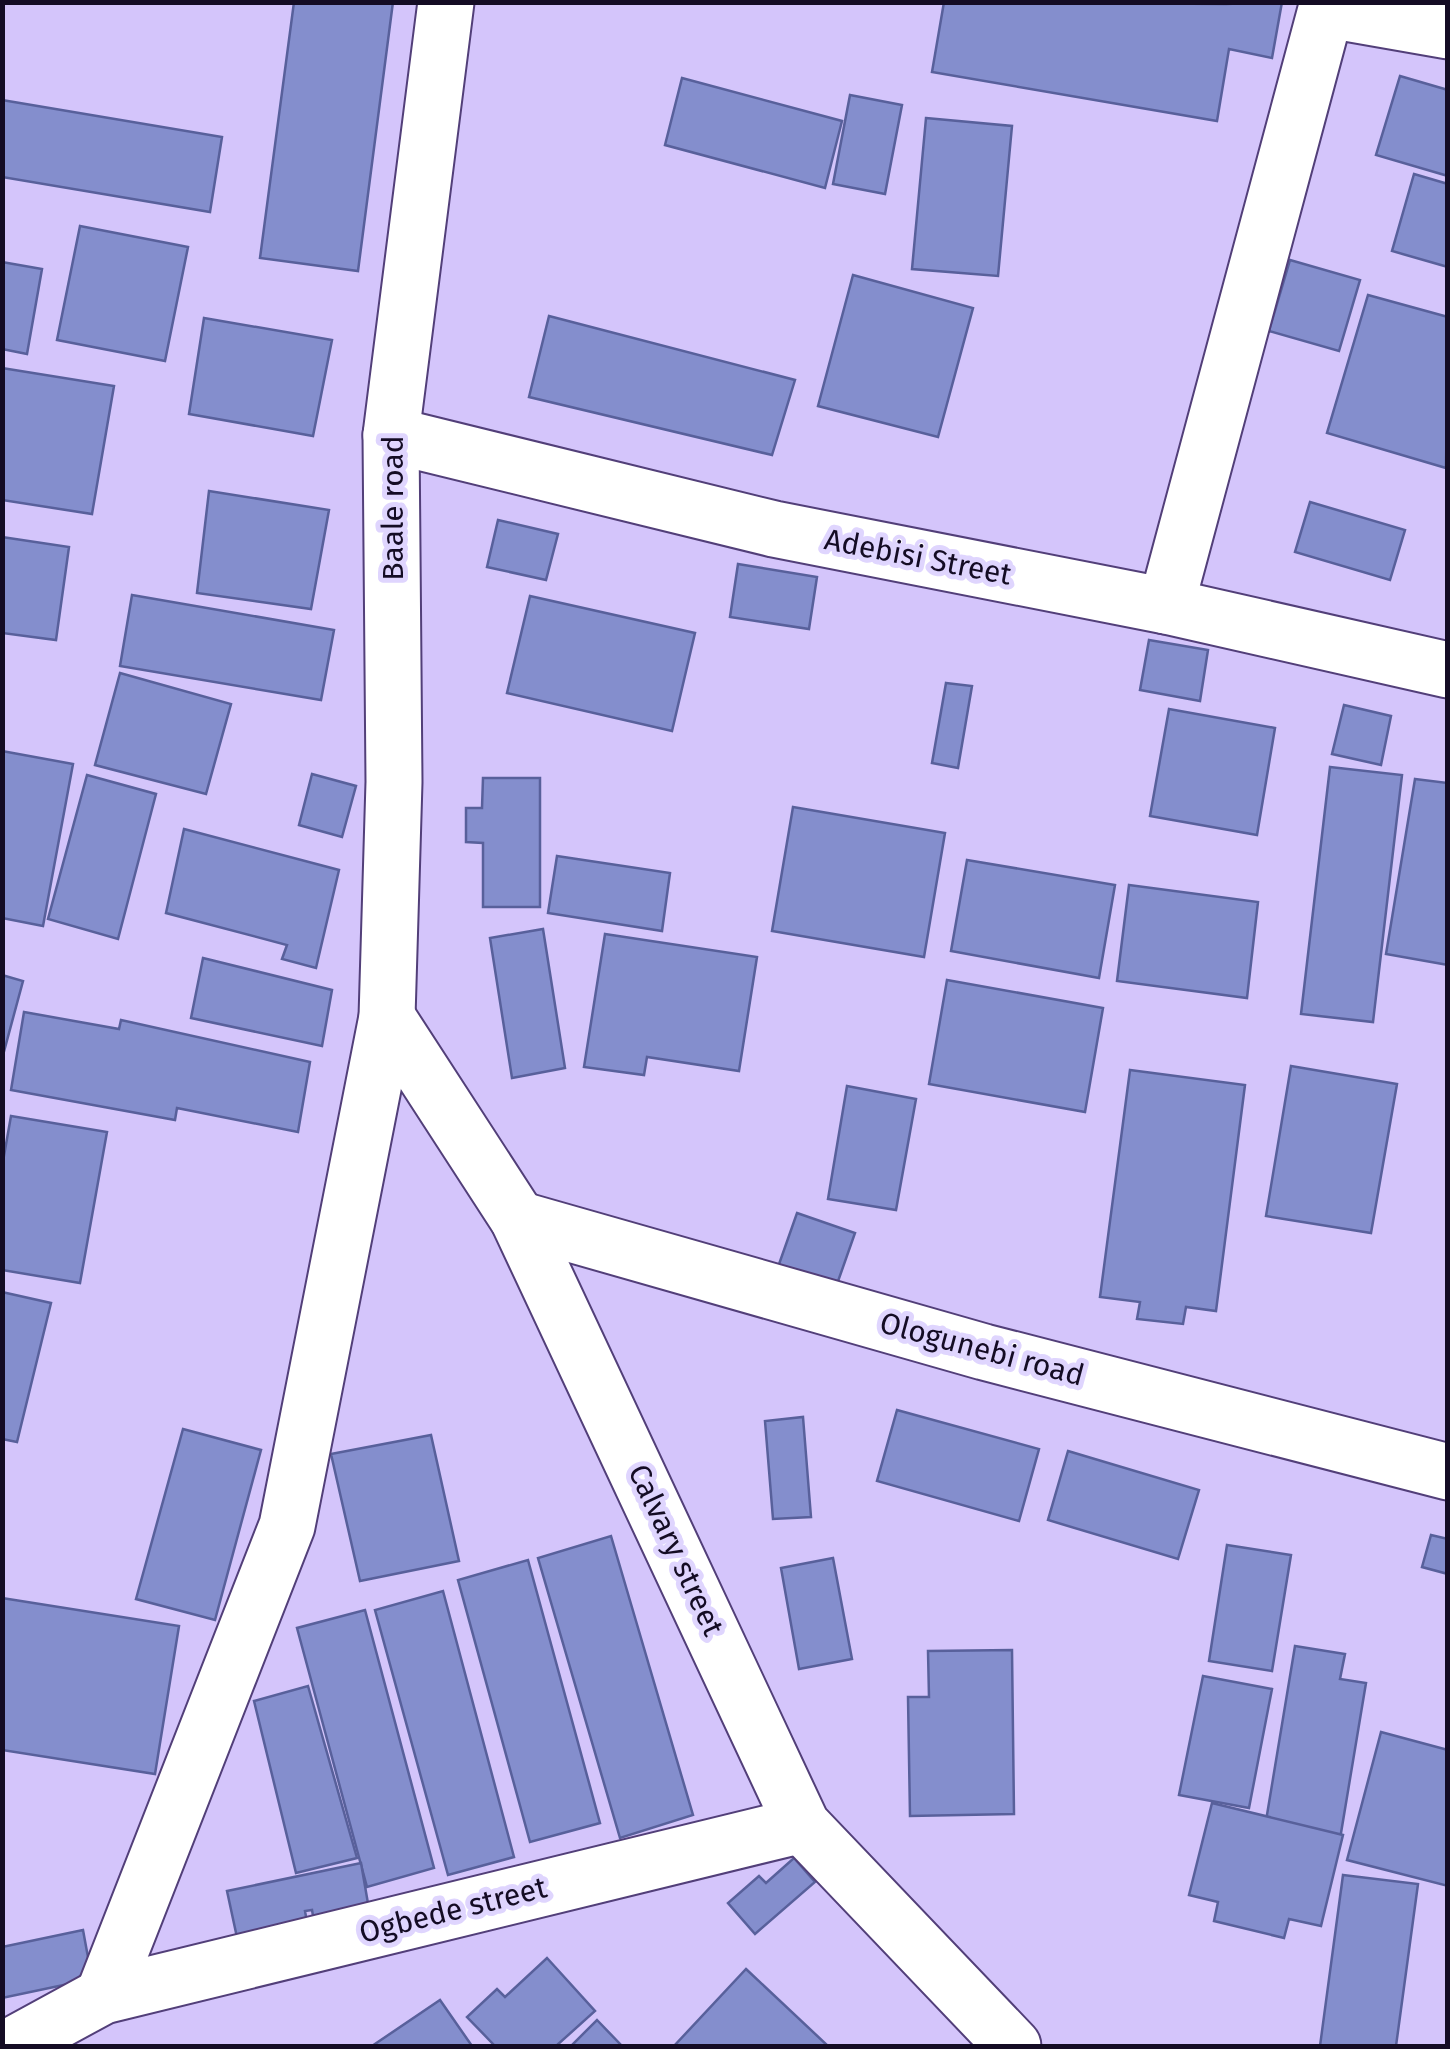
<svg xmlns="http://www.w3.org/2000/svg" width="1450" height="2049" font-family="'Fira Sans',sans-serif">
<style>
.building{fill:#848ecd;stroke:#58609b;stroke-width:2.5}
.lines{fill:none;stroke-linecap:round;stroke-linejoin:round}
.minor-casing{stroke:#523f79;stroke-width:59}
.minor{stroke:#fff;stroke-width:55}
.labels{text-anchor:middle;stroke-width:10;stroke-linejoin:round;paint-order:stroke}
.street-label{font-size:30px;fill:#140c24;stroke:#dfd5fe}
</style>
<rect width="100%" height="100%" fill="#d4c5fb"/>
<g class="building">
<path d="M294 2H393L358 271 260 258Z"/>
<path d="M944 2 1226 4 1282 2 1272 58 1229 49 1217 121 932 72Z"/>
<path d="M1400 76 1448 90V176L1376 155Z"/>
<path d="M682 78 842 121 825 188 665 145Z"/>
<path d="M850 95 902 105 885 194 833 184Z"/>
<path d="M2 100 222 137 210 212 2 177Z"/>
<path d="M926 118 1012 126 998 276 912 269Z"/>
<path d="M1414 174 1448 184V267L1392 251Z"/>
<path d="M80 226 188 247 165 361 57 340Z"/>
<path d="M1290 260 1360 280 1339 351 1269 331Z"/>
<path d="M2 262 42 269 27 354 2 349Z"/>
<path d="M853 275 973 308 938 437 818 406Z"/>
<path d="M1368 295 1448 317 1446 468 1327 433Z"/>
<path d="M549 316 795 380 772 455 529 397Z"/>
<path d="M204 318 332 340 313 436 189 414Z"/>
<path d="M2 368 114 386 92 514 2 500Z"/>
<path d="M209 491 329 510 311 609 197 593Z"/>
<path d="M1310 502 1405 530 1390 580 1295 552Z"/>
<path d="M498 520 558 534 546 580 487 567Z"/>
<path d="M2 537 69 547 56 640 2 633Z"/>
<path d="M738 564 817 577 809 629 730 617Z"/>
<path d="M132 595 334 630 321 700 120 666Z"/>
<path d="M530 596 695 633 672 731 507 693Z"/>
<path d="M1149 640 1208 650 1200 701 1140 690Z"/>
<path d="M120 673 231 704 206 794 95 765Z"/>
<path d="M946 683 972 686 958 768 932 763Z"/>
<path d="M1344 705 1391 716 1381 765 1332 754Z"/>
<path d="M1169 709 1275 728 1257 835 1150 816Z"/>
<path d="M2 751 73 764 43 926 2 918Z"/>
<path d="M1330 767 1402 775 1373 1022 1301 1014Z"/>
<path d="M312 774 356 786 342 837 299 825Z"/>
<path d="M87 775 156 794 118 939 48 919Z"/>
<path d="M483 778H540V907H483V843L466 842V808H482Z"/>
<path d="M1415 779 1448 783V965L1386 954Z"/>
<path d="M793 807 945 833 924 957 772 931Z"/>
<path d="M184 829 339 870 316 968 282 959 287 945 166 913Z"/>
<path d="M557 856 670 873 662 931 548 913Z"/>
<path d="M967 860 1115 885 1099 978 951 951Z"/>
<path d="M1129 885 1258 902 1247 998 1117 981Z"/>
<path d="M543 929 565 1068 512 1078 490 938Z"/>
<path d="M605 934 757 957 739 1071 647 1057 644 1075 584 1067Z"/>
<path d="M203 958 332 990 322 1046 191 1018Z"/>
<path d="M2 975 23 981 2 1059Z"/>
<path d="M947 980 1103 1008 1085 1112 929 1084Z"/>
<path d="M24 1012 119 1029 121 1020 310 1062 298 1132 177 1108 175 1120 11 1090Z"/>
<path d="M1291 1066 1397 1084 1371 1233 1266 1216Z"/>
<path d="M1130 1070 1245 1085 1216 1311 1186 1307 1183 1324 1137 1319 1140 1302 1100 1297Z"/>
<path d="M847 1086 916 1099 896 1210 828 1199Z"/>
<path d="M11 1116 107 1132 80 1283 2 1270V1167Z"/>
<path d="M797 1213 855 1233 836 1287 778 1267Z"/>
<path d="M2 1292 51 1303 17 1442 2 1439Z"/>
<path d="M897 1410 1039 1449 1019 1521 877 1481Z"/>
<path d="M803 1417 811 1517 773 1519 765 1421Z"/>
<path d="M183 1429 261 1450 215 1620 136 1599Z"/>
<path d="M431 1435 459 1561 360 1581 331 1454Z"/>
<path d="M1068 1451 1199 1490 1178 1559 1048 1520Z"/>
<path d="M1431 1535 1448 1539V1574L1422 1567Z"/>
<path d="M611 1536 693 1815 620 1838 538 1558Z"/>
<path d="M1227 1545 1291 1555 1272 1671 1209 1661Z"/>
<path d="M833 1558 852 1659 799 1669 781 1568Z"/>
<path d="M528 1560 600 1823 530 1842 458 1580Z"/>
<path d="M443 1591 514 1857 448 1875 375 1610Z"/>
<path d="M2 1598 179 1626 155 1774 2 1750Z"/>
<path d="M365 1610 434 1868 367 1887 297 1628Z"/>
<path d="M1295 1646 1345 1654 1340 1679 1366 1683 1338 1851 1263 1839Z"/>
<path d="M1012 1650 1014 1814 910 1816 908 1697H929L928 1651Z"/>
<path d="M1203 1676 1272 1689 1249 1808 1179 1795Z"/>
<path d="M308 1686 357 1858 296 1873 254 1701Z"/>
<path d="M1381 1732 1448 1750V1886L1347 1860Z"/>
<path d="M1212 1803 1343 1835 1321 1926 1289 1919 1284 1938 1214 1921 1218 1902 1189 1895Z"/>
<path d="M794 1858 815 1882 755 1934 728 1903 759 1876 766 1883Z"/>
<path d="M361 1863 370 1915 315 1927 312 1910 305 1911 308 1928 238 1942 227 1891Z"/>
<path d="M1343 1875 1418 1884 1396 2046H1320Z"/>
<path d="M83 1930 92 1979 2 1998V1947Z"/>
<path d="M547 1958 595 2011 556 2046H495L467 2017 497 1989 505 1997Z"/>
<path d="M746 1969 828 2046H674Z"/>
<path d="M440 2000 472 2046H372Z"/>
<path d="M597 2020 622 2046H571Z"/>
</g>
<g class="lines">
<g class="minor-casing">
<g id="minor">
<path d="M1328 10 1448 31"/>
<path d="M391 435 774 529 1166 606 1448 670"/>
<path d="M1166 606 1328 2"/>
<path d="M387 1017 518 1219 802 1825 1013 2046"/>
<path d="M518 1219 984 1352 1448 1472"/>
<path d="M103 1996 287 1526 387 1017 394 782 391 435 446 2"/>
<path d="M11 2046 103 1996 802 1825"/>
</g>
</g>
<use href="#minor" class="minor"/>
</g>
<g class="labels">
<g class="street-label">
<text transform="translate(393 508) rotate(-90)" y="10">Baale road</text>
<text transform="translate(918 557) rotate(11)" y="10">Adebisi Street</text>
<text transform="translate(982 1349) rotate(15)" y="10">Ologunebi road</text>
<text transform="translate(676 1550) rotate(65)" y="10">Calvary street</text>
<text transform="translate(453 1910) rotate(-14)" y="10">Ogbede street</text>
</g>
</g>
<rect width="1450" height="2049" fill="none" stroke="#140c24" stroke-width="10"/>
</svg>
